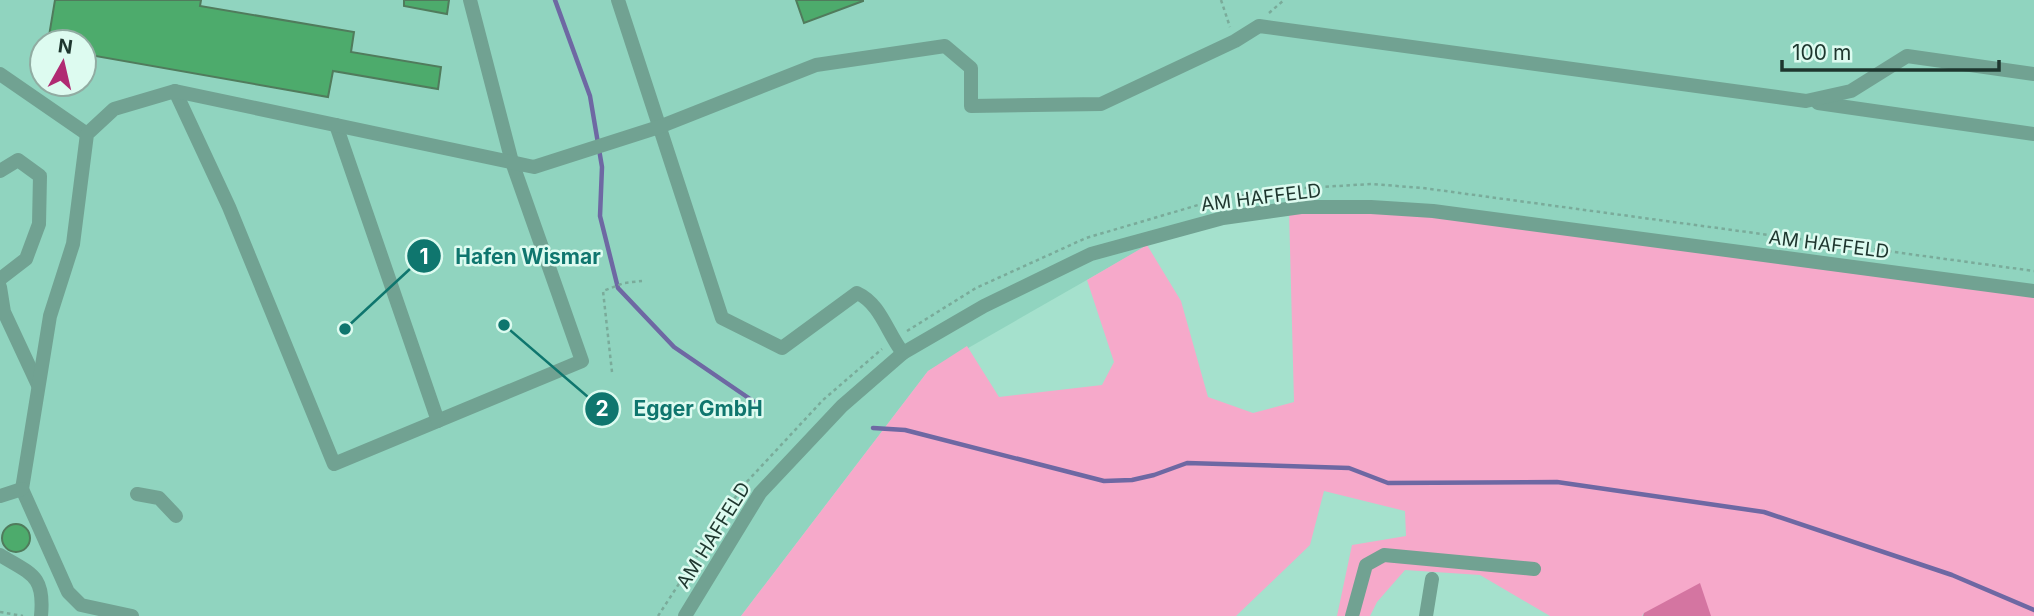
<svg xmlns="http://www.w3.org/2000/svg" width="2034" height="616" font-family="Inter,sans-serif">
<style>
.built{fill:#90d4bf;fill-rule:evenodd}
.green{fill:#f6a9ca}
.forest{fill:#d475a1}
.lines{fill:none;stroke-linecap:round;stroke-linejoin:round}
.stream{stroke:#6e68a3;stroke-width:4.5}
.building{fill:#4dab6c;stroke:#507b5c;stroke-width:2}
.path{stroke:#7aab9a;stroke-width:2.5;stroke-dasharray:3.5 3.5;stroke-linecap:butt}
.minor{stroke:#71a292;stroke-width:14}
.labels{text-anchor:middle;stroke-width:5;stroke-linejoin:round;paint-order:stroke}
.street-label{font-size:19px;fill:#1e362e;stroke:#ddfbf0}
.leader{fill:none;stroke:#0f766e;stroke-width:2.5}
.callout-dot{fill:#0f766e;stroke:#ddfbf0;stroke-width:2.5}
.mark-label{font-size:21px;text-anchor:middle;font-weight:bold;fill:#fff}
.callout-label{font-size:21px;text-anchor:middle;font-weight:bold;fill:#0f766e;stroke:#ddfbf0;stroke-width:5;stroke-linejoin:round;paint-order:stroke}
</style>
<rect width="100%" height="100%" fill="#a5e1cd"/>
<path class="built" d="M0 0H2034V291L1301 207 1176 229 928 371 741 616H0ZM42 42H84V84H42Z"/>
<path class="green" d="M1371 207 2034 291V616H1705L1644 613 1642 616H1550L1480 575 1405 570 1377 602 1370 616H1337L1352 545 1406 536 1405 511 1324 491 1310 545 1236 616H741L928 371 967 346 999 397 1102 385 1114 362 1087 280 1147 245 1181 301 1208 397 1253 413 1294 402 1289 209Z"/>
<path class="forest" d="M1700 583 1711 616H1643L1644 613Z"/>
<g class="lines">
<g class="stream">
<path d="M555 0 590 96 602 167 600 216 618 288 674 347 753 401"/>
<path d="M873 428 905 430 1104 481 1132 480 1154 475 1187 463 1349 468 1388 483 1557 482 1764 512 1952 575 2034 610"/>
</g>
</g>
<g class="building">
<path d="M55 0H201L200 6 354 32 351 52 441 67 438 89 333 71 328 97 84 54V42H48Z"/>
<path d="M404 0H449L447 14 404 6Z"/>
<path d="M796 0H863V1L804 23Z"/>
<circle cx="16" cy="538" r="14"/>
</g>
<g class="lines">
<g class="path">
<path d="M1221 0 1230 27"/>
<path d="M1269 13 1284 0"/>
<path d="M907 331 976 288 1086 238 1222 198 1304 188 1371 184 1423 188 2034 271"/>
<path d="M612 372 603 291 624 283 642 281"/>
<path d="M0 612 23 616"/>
<path d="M658 616 742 487 823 400 882 349"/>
</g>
<g class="minor">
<path d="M618 0 722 318 782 348 857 293C881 304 887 333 903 353"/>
<path d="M0 74 87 134"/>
<path d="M175 91 229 207 334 464 582 361 512 162 470 0"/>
<path d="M1818 103 2034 134"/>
<path d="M336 125 438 421"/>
<path d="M0 171 18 160 40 176 39 224 26 259 0 279"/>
<path d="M0 287 4 312 38 385"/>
<path d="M22 489 50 316 73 244 87 134 114 109 175 91 534 167 659 127 816 65 945 46 971 68V106L1101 104 1235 41 1259 26 1806 101 1851 91 1907 56 2034 74"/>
<path d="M22 489 68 592 81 605 132 616"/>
<path d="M137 494 159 498 176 516"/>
<path d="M0 496 22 489"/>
<path d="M0 555C31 574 45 575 41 616"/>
<path d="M685 616 760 493 842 406 903 353 984 306 1091 254 1223 218 1301 207H1371L1433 211 2034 291"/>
<path d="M1352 616 1366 565 1384 555 1534 569"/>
<path d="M1426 616 1432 579"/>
</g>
</g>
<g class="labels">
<g class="street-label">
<text transform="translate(1261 197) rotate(-7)" y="7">AM HAFFELD</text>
<text transform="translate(1829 244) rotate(7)" y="7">AM HAFFELD</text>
<text transform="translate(713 535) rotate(-58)" y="7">AM HAFFELD</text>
</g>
</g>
<path class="leader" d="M345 329L424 256M504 325L602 409"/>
<g class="callout-dot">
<circle cx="345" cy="329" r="7"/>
<circle cx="504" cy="325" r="7"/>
<circle cx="424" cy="256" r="18"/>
<circle cx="602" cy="409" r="18"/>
</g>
<g class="mark-label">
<text x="424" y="264">1</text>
<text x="602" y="416">2</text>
</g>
<g class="callout-label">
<text x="528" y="264">Hafen Wismar</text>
<text x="698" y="416">Egger GmbH</text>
</g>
<g transform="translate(63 63) rotate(8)"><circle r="33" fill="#ddfbf0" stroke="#91aca2" stroke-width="2"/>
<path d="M0-5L12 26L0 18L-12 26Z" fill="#b02b73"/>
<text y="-10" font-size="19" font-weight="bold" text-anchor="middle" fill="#1e362e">N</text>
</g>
<path d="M1782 60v10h217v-10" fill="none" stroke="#1e362e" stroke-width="3.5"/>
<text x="1792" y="60" font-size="21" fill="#1e362e" stroke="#ddfbf0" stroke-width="5" paint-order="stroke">100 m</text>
</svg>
